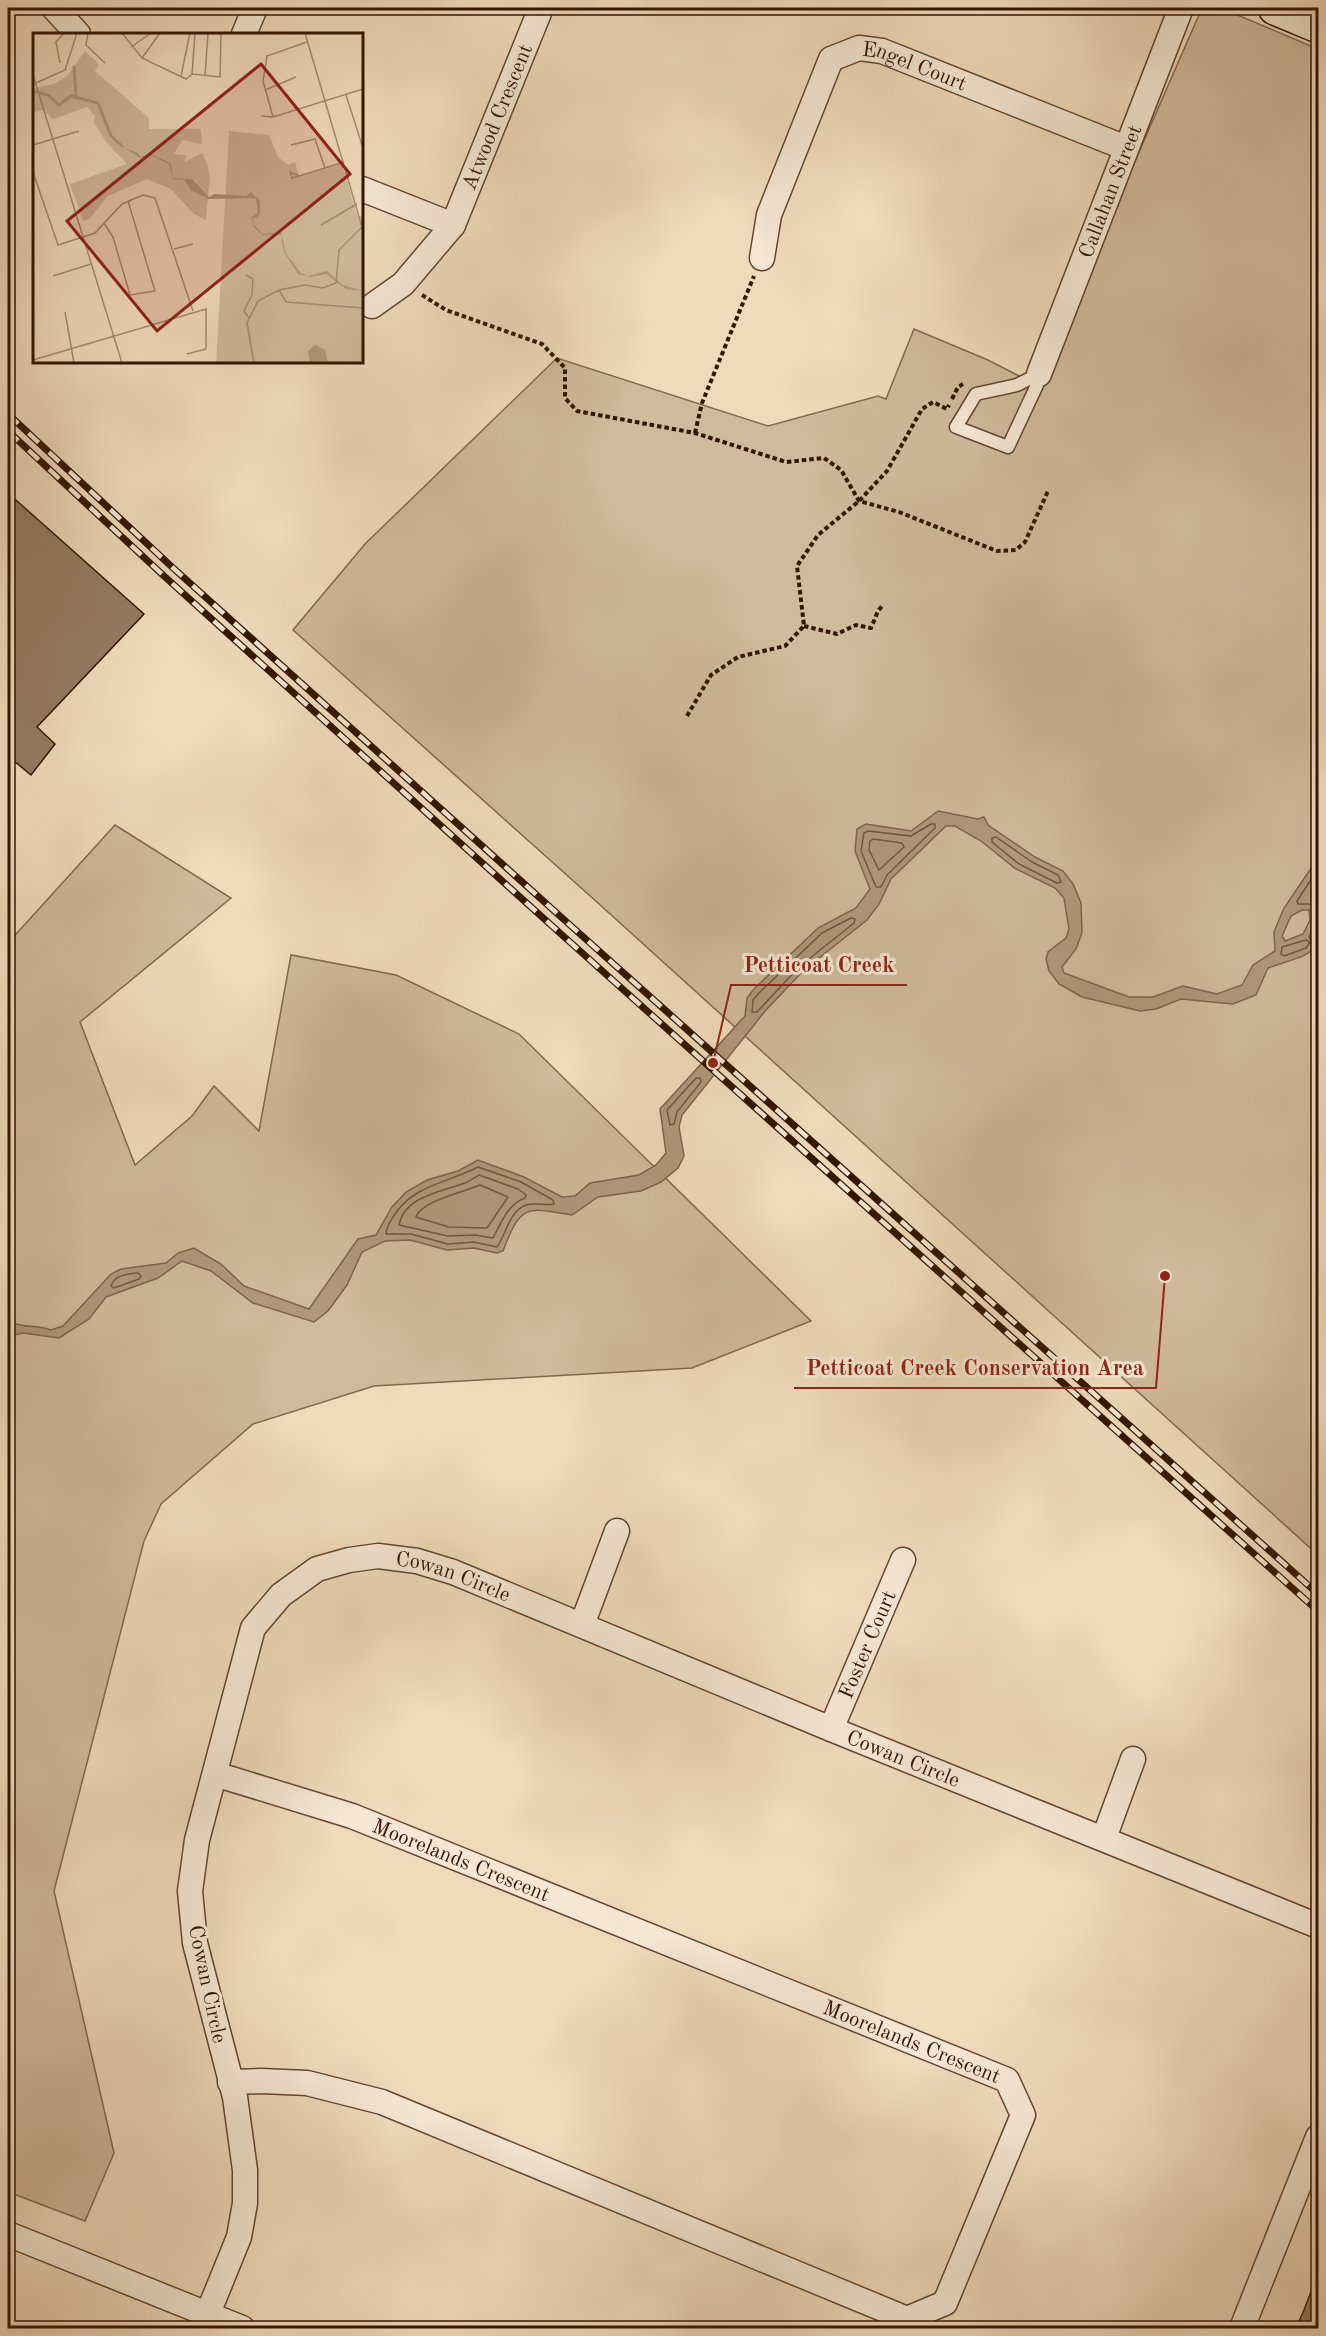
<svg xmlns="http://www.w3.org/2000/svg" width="1326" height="2336" font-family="'Old Standard TT',serif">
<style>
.green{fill:#d0b99c;stroke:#82674f;stroke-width:1.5}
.water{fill:#b0977d;stroke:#7e634c;stroke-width:1.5;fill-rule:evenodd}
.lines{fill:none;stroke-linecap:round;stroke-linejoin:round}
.shore{stroke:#725640;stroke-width:1.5}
.building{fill:#957b63;stroke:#331502;stroke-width:1.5}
.lane-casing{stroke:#624630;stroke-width:15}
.street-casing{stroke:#624630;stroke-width:27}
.secondary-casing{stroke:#331502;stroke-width:36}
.path{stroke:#331502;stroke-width:4;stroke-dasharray:4.5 3;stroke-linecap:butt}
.lane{stroke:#f5e7d3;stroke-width:12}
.street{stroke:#f5e7d3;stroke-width:24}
.secondary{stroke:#f5e7d3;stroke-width:33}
.rail-casing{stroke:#331502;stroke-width:7}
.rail{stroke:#f5e7d3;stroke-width:4.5;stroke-dasharray:14;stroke-linecap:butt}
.labels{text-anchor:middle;stroke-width:6;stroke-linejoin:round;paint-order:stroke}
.street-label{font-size:21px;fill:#331502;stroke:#f5e7d3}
.inset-river{fill:none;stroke:#b0977d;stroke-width:3}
.inset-road{fill:none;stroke:#a48b72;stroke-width:1.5}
.view{fill:#8f2418;fill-opacity:0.15;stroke:#8f2418;stroke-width:3}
.inset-edge{fill:none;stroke:#331502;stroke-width:3}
.leader{fill:none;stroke:#8f2418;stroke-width:2}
.callout-dot{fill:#8f2418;stroke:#f5e7d3;stroke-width:2}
.callout-label{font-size:22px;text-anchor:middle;font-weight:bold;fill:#8f2418;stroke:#f5e7d3;stroke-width:6;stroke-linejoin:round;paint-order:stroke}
</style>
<rect width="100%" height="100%" fill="#f0dabc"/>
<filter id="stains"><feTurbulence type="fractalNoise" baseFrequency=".00333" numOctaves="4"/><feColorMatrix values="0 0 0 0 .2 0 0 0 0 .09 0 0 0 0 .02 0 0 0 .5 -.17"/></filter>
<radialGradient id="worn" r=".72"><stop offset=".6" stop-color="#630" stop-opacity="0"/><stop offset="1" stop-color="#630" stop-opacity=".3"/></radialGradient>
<g class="green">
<path d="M1202 8H1221L1318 49V1555L598 903 293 630 365 544 557 358 768 426 878 396 886 399 914 329 988 360 1037 385Z"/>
<path d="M115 825 231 898 80 1022 135 1165 192 1116 214 1086 259 1131 291 955 396 975 519 1034 811 1321 692 1368 374 1386 253 1424 161 1504 144 1541 54 1891 114 2153 85 2221 8 2192V943Z"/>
</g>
<path class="water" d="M938 811 978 819 984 817 988 825 1035 857 1063 871 1073 884 1081 903 1082 933 1076 949 1062 967 1064 973 1129 997H1153L1183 986 1217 994 1242 985 1253 965 1275 951 1274 932 1284 908 1318 858 1316 899 1318 900C1319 957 1321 950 1268 968L1256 995 1233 1004 1181 999 1156 1009 1140 1011 1082 997 1059 984 1049 971 1046 959 1048 952 1066 938 1069 929 1064 898 1055 888 1016 869 981 841 955 826H946L891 879 879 904 867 920 804 970 766 1010 682 1115 679 1127 684 1156 678 1168 661 1182 641 1191 598 1197 572 1215C526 1207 521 1204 503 1251L497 1253 474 1248 447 1250 410 1240 385 1241 362 1252 347 1285 328 1311 314 1322 253 1303 211 1271 182 1261 158 1278 106 1297 89 1319 59 1338 23 1333 14 1335 8 1344V1331L16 1324C29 1328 38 1325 51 1330L63 1326 111 1274 121 1269 166 1263 178 1253 194 1248 221 1264 244 1286 309 1309 358 1239 376 1235 392 1207 406 1192 427 1180 458 1171 478 1160 524 1177 562 1197 575 1196 590 1183 639 1175 656 1165 666 1153 660 1109 745 1016 747 998 754 989 818 928 856 908 870 889 855 851 857 829 866 824 911 831ZM1302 910H1309L1310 920 1303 934 1285 941 1282 936 1291 916Z"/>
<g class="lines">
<g class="shore">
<path d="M931 824H935V828L887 875 881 887H876L861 851 864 833 868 831 911 836Z"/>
<path d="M996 837 1032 862 1058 875 1061 882 1057 883 1019 864 992 842V838Z"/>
<path d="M873 839 902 843 904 847 879 870 869 850 870 841Z"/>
<path d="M1318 869 1297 901 1298 904H1310L1315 908 1316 921 1309 937 1311 940 1318 939"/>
<path d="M851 918 855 919 854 923 800 966 757 1012H752L753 1000 759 993 822 933Z"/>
<path d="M1306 940 1310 942 1306 948 1284 956 1281 954 1282 947Z"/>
<path d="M696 1078H700L701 1082 677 1112 674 1124 670 1125 667 1110Z"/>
<path d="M478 1167 521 1182 553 1200 554 1204C546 1206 536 1202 526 1205 509 1211 506 1235 497 1247L474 1242 448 1244 411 1234H386C386 1228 390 1222 393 1217 412 1185 448 1183 478 1167Z"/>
<path d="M479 1175 518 1189 526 1195 525 1198C508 1204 501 1223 493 1238L475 1235 448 1236 399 1225C404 1197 440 1192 462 1184 468 1182 474 1178 479 1175Z"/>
<path d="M480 1185 508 1197 487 1228 449 1227 416 1217C421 1201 464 1192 480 1185Z"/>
<path d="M138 1273 141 1276 139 1279 114 1288 111 1286C114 1275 127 1274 138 1273Z"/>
</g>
</g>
<g class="building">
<path d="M8 493 144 614 37 727 55 744 31 775 8 756Z"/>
<path d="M1317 2276 1318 2328H1296L1304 2310Z"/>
</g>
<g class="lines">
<g class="lane-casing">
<path id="lane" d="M1039 374 1037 385 1008 447 956 427 976 394 1017 385Z"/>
</g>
<g class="street-casing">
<g id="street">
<path d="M54 8 78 34"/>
<path d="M244 34 255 8"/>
<path d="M362 189 453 225"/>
<path id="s1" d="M762 258 769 215 831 59 859 48 882 51 1126 148"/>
<path id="s2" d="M372 306 403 284 453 225 541 8"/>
<path id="s3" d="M1039 374 1181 8"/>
<path d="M582 1625 617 1531"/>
<path id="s4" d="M831 1729 903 1560"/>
<path id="s5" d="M215 1774 352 1816 1007 2080 1023 2115 945 2303 907 2319 382 2102 307 2083 261 2081 230 2082"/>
<path d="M1104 1838 1133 1759"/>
<path d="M8 2234 242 2328"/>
<path id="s6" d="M202 2328 239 2237 245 2203V2170L235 2097 195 1943 190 1891 197 1840 253 1628 281 1595 317 1569 349 1560 378 1556 417 1561 453 1572 831 1729 1318 1926"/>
<path d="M1242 2328 1318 2137"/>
</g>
</g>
<g class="secondary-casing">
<path id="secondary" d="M1275 8 1318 26"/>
</g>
<g class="path">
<path d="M422 295 446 310 542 344 565 368V398L577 411 695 433 786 462 824 458 841 470 859 501 899 512 997 551 1016 550 1025 542 1048 491"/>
<path d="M952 399 958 387 963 384"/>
<path d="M695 433 702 403 754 276"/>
<path d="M804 626 837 634 856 625 871 628 878 611 882 606"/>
<path d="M687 716 711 675 738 657 785 646 804 626 797 566 818 535 859 501 887 471 922 409 933 402 947 409 949 405"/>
<path d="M8 2159 12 2194 10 2199"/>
</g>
<use href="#lane" class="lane"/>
<use href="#street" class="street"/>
<use href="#secondary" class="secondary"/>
<g class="rail-casing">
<g id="rail">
<path d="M8 414 172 567 570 925 1318 1594"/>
<path d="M8 431 164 576 561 934 1318 1611"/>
</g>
</g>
<use href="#rail" class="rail"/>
</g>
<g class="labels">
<g class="street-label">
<text dy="7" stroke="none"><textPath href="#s1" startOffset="300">Engel Court</textPath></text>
<text dy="7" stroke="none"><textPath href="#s2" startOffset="232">Atwood Crescent</textPath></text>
<text dy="7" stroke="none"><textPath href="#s3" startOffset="196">Callahan Street</textPath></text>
<text dy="7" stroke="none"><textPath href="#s6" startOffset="950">Cowan Circle</textPath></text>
<text dy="7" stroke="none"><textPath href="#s4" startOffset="92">Foster Court</textPath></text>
<text dy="7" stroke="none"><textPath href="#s6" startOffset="1436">Cowan Circle</textPath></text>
<text dy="7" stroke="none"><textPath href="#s5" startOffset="261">Moorelands Crescent</textPath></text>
<text transform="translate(208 1984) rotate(78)" y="7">Cowan Circle</text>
<text dy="7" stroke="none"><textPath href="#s5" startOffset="747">Moorelands Crescent</textPath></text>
</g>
</g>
<g transform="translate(33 33)">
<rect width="330" height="330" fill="#f0dabc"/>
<path d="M52 18 66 31 62 38 116 85V96H168L169 111 149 107 141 121 153 122 152 129 169 120 174 130 177 144 173 187 161 181 138 156 114 146 75 163 57 185 50 188 37 151 94 131 74 110 61 90 62 83 54 74 20 86 10 77 0 80V49L2 55 21 51 34 43ZM196 98 236 102 245 124 255 132 262 129 266 143 309 131 324 182 330 184V330H183Z" fill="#d0b99c"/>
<path d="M90 114 104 120 108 124 117 121 131 127 138 131 140 145 159 146 176 164 181 161 213 163 218 159 227 168V180L224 184 219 185 221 192 230 201 248 199 253 221 268 240 275 243 294 238 310 252 330 258 313 256 293 241 277 244 265 241 251 219 248 202H230L221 194 218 185 225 180 223 165 175 166 158 157 151 147 140 146 136 131 118 122 107 125ZM282 312 292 317 295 330H277L275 318Z" fill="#b0977d"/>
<path class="inset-river" d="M41 33 43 63M0 58 15 62 26 72 38 63 65 70 78 103 90 114"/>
<path class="inset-road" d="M55 0 53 12 72 30M89 0 109 25 153 46 159 41 162 0M98 14 118 0M109 25 127 0M27 30 23 9 31 0M159 41 187 44 188 0M0 42 89 330M148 43 157 0M172 43 175 0M3 50 32 37 44 0M232 57 263 44M313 62 330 115M228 83 240 84 330 56M240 84 230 48 234 23 274 9M0 112 46 98M258 112 282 106 292 135M0 139 25 212 62 200 89 171 110 162 122 165 160 278M267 143 257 139 259 145 266 143 311 129M71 190 80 204 97 262 122 258 95 168M288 192 324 171M141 216 160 211M213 242 220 246 219 262 211 278 216 285M20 243 58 231M246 257 253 269 330 275M32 279 41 330M330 286V312M0 327 173 276V316L154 321M221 330 214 290 225 268 246 257 272 252 290 255 303 250 306 217 329 194 272 0"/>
<path class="view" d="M228 31 317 141 124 298 34 188Z"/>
<rect width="330" height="330" class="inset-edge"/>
</g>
<path class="leader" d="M713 1063L731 985H907M1165 1276L1156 1388H794"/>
<g class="callout-dot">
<circle cx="713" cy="1063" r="6"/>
<circle cx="1165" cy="1276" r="6"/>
</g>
<g class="callout-label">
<text x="819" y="972">Petticoat Creek</text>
<text x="975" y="1375">Petticoat Creek Conservation Area</text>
</g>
<rect width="1326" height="2336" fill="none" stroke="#f0dabc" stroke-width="30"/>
<rect x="9" y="9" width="1308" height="2318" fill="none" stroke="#331502" stroke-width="3"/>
<rect x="15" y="15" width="1296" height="2306" fill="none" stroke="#331502" stroke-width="1.5"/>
<rect width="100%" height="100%" filter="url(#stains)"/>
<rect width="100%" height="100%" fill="url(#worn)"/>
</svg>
